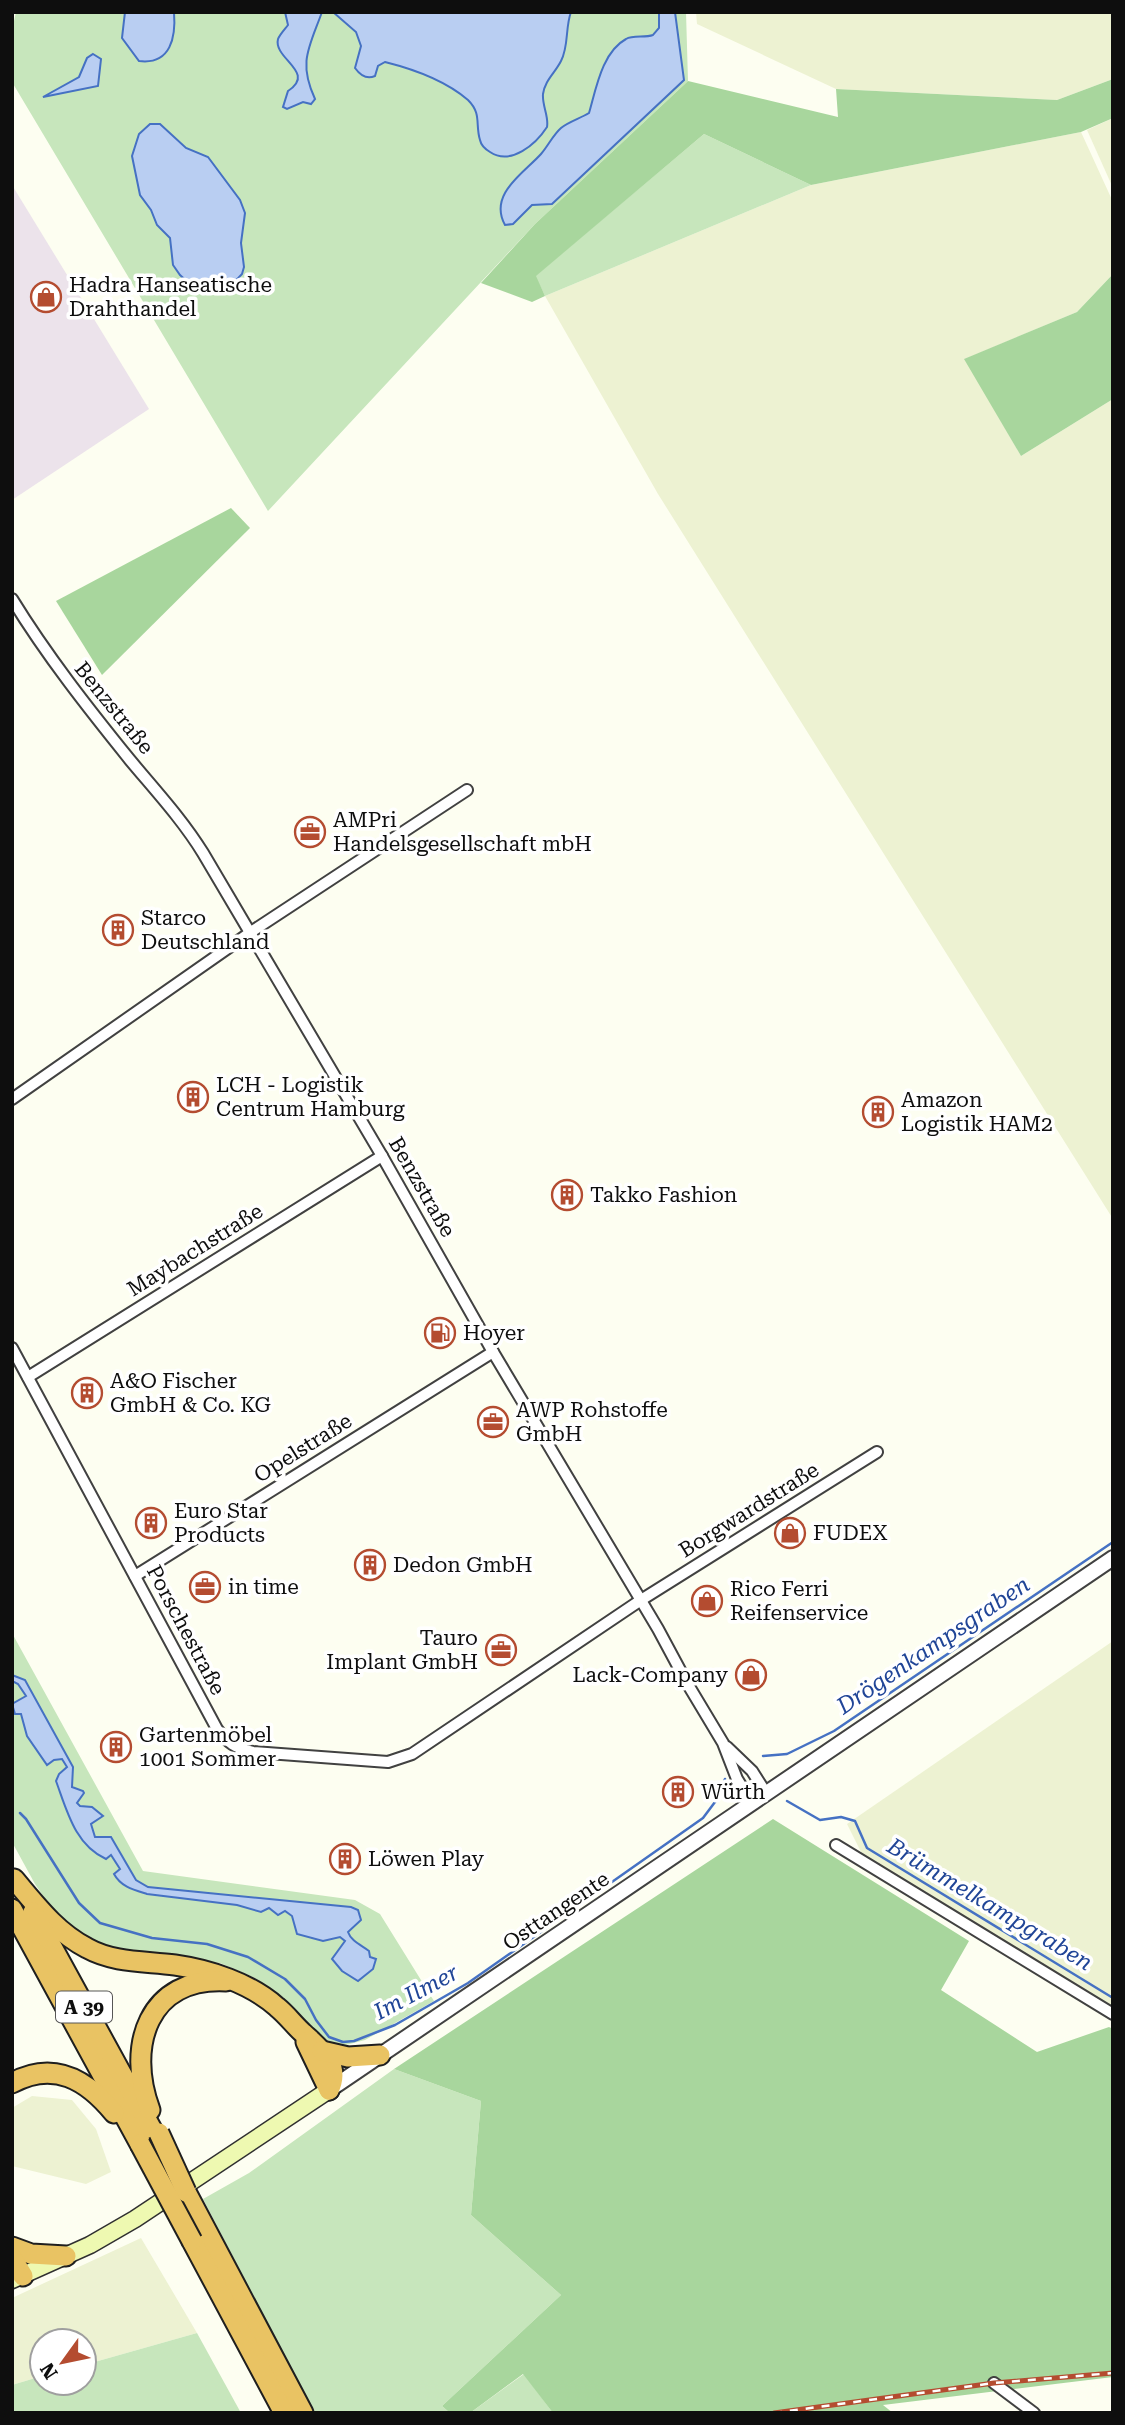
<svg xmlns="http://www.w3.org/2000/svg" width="1125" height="2425" font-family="'Roboto Serif',serif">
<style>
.industrial{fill:#ece3eb}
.farmland{fill:#edf2d2}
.green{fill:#c7e6bc}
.forest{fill:#a8d69d}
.water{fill:#b9cef2;stroke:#4571c3;stroke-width:2}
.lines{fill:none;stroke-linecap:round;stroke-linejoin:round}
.stream{stroke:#4571c3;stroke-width:2.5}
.minor-casing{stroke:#414141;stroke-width:14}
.tertiary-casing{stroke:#414141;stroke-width:18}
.secondary-casing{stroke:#303030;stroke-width:19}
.motorway-casing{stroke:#1f1f1f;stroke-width:23}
.minor{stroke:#fff;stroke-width:10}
.tertiary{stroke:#fff;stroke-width:14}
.secondary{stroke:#eef9b1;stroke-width:16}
.motorway{stroke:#e9c363;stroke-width:19}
.rail-casing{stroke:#b44c30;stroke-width:5}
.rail{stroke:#fff;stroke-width:2.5;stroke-dasharray:8;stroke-linecap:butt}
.motorway-bridge-casing{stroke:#1f1f1f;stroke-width:23;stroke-linecap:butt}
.motorway-bridge{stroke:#e9c363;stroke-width:19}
.labels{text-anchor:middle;stroke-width:7;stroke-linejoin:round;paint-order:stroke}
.shield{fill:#fff;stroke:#565656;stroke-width:2}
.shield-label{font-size:19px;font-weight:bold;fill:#0e0e0e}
.poi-label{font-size:21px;fill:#0e0e0e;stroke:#fff;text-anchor:start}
.street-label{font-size:21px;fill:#0e0e0e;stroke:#fff}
.water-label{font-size:23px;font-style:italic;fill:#204597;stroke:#fff}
</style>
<rect width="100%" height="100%" fill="#fdfef1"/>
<path class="industrial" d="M12 185 149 409 12 500Z"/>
<g class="farmland">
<path d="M696 12H1113V79L1057 100 836 89 697 24Z"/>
<path d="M1113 118V188L1087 130Z"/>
<path d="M1081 132 1113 202V274L1077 312 965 359 1021 456 1113 399V1219L658 494 545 296 811 185Z"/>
<path d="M1113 1641V2007L862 1854 847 1824Z"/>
<path d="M32 2096 72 2100 96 2129 111 2172 86 2184 12 2166V2108Z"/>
<path d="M141 2238 197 2333 84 2365V2341H42V2376L12 2385V2298Z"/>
</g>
<g class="green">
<path d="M16 12H686L688 81 535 224 268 511 12 82V30Z"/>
<path d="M704 134 811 185 545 296 535 276Z"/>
<path d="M12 1633 143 1871 355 1900 380 1914 434 2001 365 2040 342 2046 322 2038 290 2004 255 1978 220 1963 117 1951 87 1939 56 1915 35 1884 12 1842Z"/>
<path d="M394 2069 481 2101 471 2215 561 2295 442 2406 450 2413H314L203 2199 249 2173Z"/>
<path d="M197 2333 241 2413H12V2385L42 2376V2383H84V2365Z"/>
<path d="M524 2374 553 2413H470Z"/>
</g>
<g class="forest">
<path d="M1113 79V118L1081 132 811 185 704 134 536 276 545 296 532 302 481 283 535 224 688 81 838 117 836 89 1057 100Z"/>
<path d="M1113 274V399L1021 456 964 359 1077 312Z"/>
<path d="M231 508 250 528 102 675 56 601Z"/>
<path d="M773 1819 969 1941 941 1990 1037 2052 1109 2027 1113 2029V2377L883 2405 893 2413H553L523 2374 470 2413H450L442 2406 561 2295 471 2215 481 2101 394 2069Z"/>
</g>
<g class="water">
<path d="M125 12H174C176 37 171 65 139 61L122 38Z"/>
<path d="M285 12H322C309 48 298 62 315 99L311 104 303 102 287 109 283 107 288 91C317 72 273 59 278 39 280 34 285 29 288 25Z"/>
<path d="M333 12H571C565 28 569 46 561 61 555 73 545 80 543 94 542 106 549 116 547 127 536 144 511 166 490 152 485 149 481 145 480 140 475 124 482 114 468 100 446 81 413 69 385 62L378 66 375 76C366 80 360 75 355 68L361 46 356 32Z"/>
<path d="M659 12H675L684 80 552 204 532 205 513 224 505 225C488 194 524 173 541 154 548 146 553 135 561 128 568 122 581 118 589 113 596 89 602 52 626 39 633 35 645 38 653 35L659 28Z"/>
<path d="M93 54 101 59 98 86 43 97 79 77 87 58Z"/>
<path d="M150 124H160L186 148 208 157 240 200 245 213 241 243 244 267 242 274 227 290 215 292 204 290 190 284 180 275 173 265 170 238 157 225 151 210 140 195 132 156 139 134Z"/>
<path d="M12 1675 25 1680 73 1767 72 1787 83 1791 84 1793 77 1803 80 1806 92 1807 103 1816 91 1824 95 1837H111L136 1880 148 1887 351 1907 358 1910 361 1920 348 1932C351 1941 361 1945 369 1951L370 1957 376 1959 373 1969 358 1981 342 1971 332 1959 345 1941 340 1937 323 1941 297 1934 292 1916 285 1911 278 1915 269 1908 261 1912 237 1905 147 1894C134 1890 121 1887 114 1874L120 1869 111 1855 106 1859C75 1845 67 1811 56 1781L59 1774 67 1767 62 1759 54 1760 47 1765 27 1736 21 1714H15L12 1704 26 1696 18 1684 12 1681Z"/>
</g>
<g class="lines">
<g class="stream">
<path d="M763 1756 787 1754 834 1731 1113 1542"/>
<path d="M787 1801 820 1820 841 1817 855 1821 867 1848 1113 1998"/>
<path d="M20 1813 26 1819 79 1903 100 1923 152 1938 207 1944 248 1957 285 1979 305 1999 316 2020 329 2037 343 2042 354 2041 395 2025 468 1983 703 1818 718 1798 725 1779"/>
</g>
<g class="minor-casing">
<g id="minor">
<path d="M12 599C47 656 88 708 130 760 155 790 182 819 203 853L382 1156 493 1352 658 1629 687 1683 723 1743 737 1779 752 1803"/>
<path d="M12 1099 251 932 467 790"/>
<path d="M12 1348 217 1729C228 1743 235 1748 253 1752L388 1762 412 1754 641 1600 877 1452"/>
<path d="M28 1377 382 1156"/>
<path d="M135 1576 493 1352"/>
<path d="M727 1747 752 1771 766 1793"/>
<path d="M836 1845 1113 2014"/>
<path d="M994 2383 1034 2413"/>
</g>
</g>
<g class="tertiary-casing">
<path id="tertiary" d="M329 2090 1113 1558"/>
</g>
<g class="secondary-casing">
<path id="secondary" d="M12 2280 90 2245 135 2219 329 2090"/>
</g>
<g class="motorway-casing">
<g id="motorway">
<path d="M14 1879C36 1905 56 1932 87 1948 114 1963 145 1961 175 1965 210 1970 250 1983 277 2007 287 2015 294 2025 303 2033 320 2049 342 2065 329 2090"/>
<path d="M12 1909 140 2144"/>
<path d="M33 1912 155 2135"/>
<path d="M306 2042 329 2090"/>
<path d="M322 2051 348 2057 380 2055"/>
<path d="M12 2083C54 2060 87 2080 114 2113"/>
<path d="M150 2110C126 2046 148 1977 226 1981"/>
<path d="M186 2192 303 2413"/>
<path d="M192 2241 284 2413"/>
<path d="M12 2247 31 2254 66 2256"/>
<path d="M12 2258 23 2276"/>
</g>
</g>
<use href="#minor" class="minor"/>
<use href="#tertiary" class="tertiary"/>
<use href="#secondary" class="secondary"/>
<use href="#motorway" class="motorway"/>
<g class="rail-casing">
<path id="rail" d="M774 2413 994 2383 1113 2373"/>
</g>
<use href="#rail" class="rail"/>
<g class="motorway-bridge-casing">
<g id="motorway-bridge">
<path d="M159 2133 186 2192"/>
<path d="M140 2144 192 2241"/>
</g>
</g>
<use href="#motorway-bridge" class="motorway-bridge"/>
</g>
<defs>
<g id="shop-ring" transform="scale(1.575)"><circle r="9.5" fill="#fff" stroke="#b44c30" stroke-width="1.5"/><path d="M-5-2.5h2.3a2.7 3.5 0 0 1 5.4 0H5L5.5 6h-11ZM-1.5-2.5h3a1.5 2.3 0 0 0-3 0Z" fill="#b44c30"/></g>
<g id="office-ring" transform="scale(1.575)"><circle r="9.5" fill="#fff" stroke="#b44c30" stroke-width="1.5"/><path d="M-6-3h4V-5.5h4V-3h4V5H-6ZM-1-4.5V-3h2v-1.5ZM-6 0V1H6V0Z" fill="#b44c30"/></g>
<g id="building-ring" transform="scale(1.575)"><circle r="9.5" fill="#fff" stroke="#b44c30" stroke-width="1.5"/><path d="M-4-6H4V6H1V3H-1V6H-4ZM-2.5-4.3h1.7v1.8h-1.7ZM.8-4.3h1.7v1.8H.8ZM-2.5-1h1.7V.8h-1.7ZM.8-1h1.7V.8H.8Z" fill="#b44c30"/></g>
<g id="fuel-ring" transform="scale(1.575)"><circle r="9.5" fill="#fff" stroke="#b44c30" stroke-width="1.5"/><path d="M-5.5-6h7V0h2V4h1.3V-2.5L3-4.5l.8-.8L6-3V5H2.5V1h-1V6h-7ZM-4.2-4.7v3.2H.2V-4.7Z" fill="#b44c30"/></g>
</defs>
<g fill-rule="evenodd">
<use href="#shop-ring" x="46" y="297"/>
<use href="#office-ring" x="310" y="832"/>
<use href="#building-ring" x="118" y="930"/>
<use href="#building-ring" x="193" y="1097"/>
<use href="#building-ring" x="878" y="1112"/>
<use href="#building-ring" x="567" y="1195"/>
<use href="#fuel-ring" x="440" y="1333"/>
<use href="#building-ring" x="87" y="1393"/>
<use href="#office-ring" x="493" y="1422"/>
<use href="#building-ring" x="151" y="1523"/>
<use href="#shop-ring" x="790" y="1533"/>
<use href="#building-ring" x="370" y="1565"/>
<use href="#office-ring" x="205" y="1587"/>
<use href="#shop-ring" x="707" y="1601"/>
<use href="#office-ring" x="501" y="1650"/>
<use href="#shop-ring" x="751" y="1675"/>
<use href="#building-ring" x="116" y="1747"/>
<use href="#building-ring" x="678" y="1792"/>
<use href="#building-ring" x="345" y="1859"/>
</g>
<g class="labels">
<rect class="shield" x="56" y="1991.5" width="56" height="31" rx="5"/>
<g class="shield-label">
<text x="84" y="2014">A 39</text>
</g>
<g class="poi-label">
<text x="69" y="292">Hadra Hanseatische<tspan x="69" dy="24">Drahthandel</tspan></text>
<text x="333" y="827">AMPri<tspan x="333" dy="24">Handelsgesellschaft mbH</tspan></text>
<text x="141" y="925">Starco<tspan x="141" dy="24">Deutschland</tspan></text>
<text x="216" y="1092">LCH - Logistik<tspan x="216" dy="24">Centrum Hamburg</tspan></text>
<text x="901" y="1107">Amazon<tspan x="901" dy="24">Logistik HAM2</tspan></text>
<text x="590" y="1202">Takko Fashion</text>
<text x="463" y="1340">Hoyer</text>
<text x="110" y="1388">A&amp;O Fischer<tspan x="110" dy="24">GmbH &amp; Co. KG</tspan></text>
<text x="516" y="1417">AWP Rohstoffe<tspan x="516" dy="24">GmbH</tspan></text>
<text x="174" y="1518">Euro Star<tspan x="174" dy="24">Products</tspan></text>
<text x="813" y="1540">FUDEX</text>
<text x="393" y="1572">Dedon GmbH</text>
<text x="228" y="1594">in time</text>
<text x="730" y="1596">Rico Ferri<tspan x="730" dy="24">Reifenservice</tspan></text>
<text x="478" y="1645" text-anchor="end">Tauro<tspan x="478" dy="24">Implant GmbH</tspan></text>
<text x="728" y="1682" text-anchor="end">Lack-Company</text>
<text x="139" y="1742">Gartenmöbel<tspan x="139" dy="24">1001 Sommer</tspan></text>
<text x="701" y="1799">Würth</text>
<text x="368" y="1866">Löwen Play</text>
</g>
<g class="street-label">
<text transform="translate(114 708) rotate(51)" y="7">Benzstraße</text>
<text transform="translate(422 1187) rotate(60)" y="7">Benzstraße</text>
<text transform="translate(195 1250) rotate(-32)" y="7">Maybachstraße</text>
<text transform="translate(303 1448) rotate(-32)" y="7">Opelstraße</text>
<text transform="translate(749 1510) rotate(-32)" y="7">Borgwardstraße</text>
<text transform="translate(186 1630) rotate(62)" y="7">Porschestraße</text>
<text transform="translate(556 1911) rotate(-34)" y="7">Osttangente</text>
</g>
<g class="water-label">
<text transform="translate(933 1645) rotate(-34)" y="8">Drögenkampsgraben</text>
<text transform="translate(990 1904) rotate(31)" y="8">Brümmelkampgraben</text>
<text transform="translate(416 1992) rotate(-28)" y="8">Im Ilmer</text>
</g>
</g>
<rect width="1125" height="2425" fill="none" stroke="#0e0e0e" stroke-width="28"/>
<g transform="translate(63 2362) rotate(237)"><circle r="33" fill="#ffffff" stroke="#9f9f9f" stroke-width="2"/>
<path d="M0-5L12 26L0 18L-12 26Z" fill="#b44c30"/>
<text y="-10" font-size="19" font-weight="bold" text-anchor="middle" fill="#0e0e0e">N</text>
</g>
</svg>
